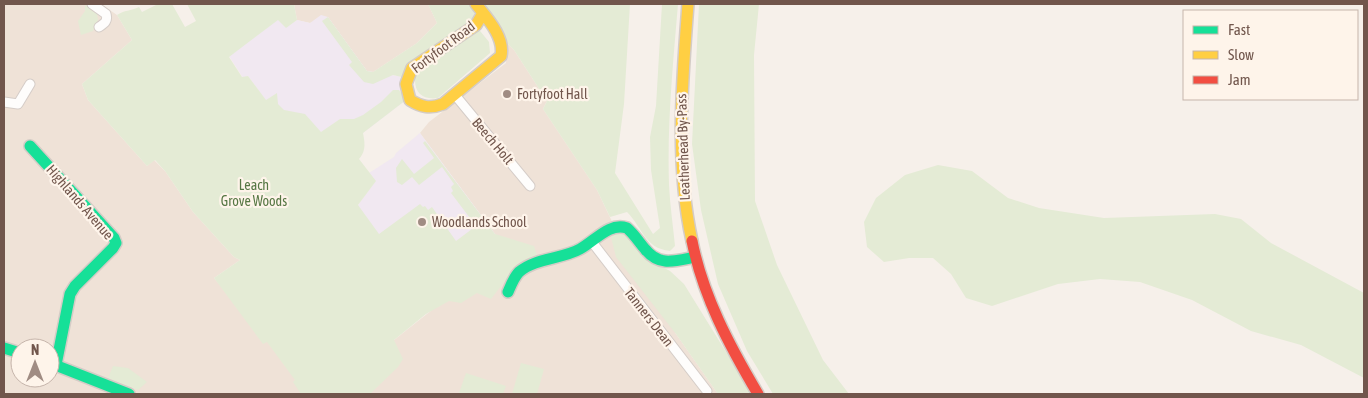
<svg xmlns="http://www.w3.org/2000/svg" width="1368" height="398" font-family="'Asap Condensed',sans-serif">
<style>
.residential{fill:#efe2d7;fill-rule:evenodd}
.education{fill:#f1e8f1}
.green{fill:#e4ebd5}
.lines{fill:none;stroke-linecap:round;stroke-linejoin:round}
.street-casing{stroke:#d5cdc8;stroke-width:11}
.fast-casing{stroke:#d4ccc6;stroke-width:14}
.slow-casing{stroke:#d4ccc6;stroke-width:14}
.jam-casing{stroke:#d4ccc6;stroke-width:14}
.street{stroke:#fefdfc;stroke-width:9}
.fast{stroke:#16e098;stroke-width:11}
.slow{stroke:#ffcf43;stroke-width:11}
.jam{stroke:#f24e42;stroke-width:11}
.poi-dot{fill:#a08c83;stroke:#fef4ea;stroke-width:2}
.labels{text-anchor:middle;stroke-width:4.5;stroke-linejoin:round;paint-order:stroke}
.street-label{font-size:14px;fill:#71564c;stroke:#fef4ea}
.poi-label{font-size:14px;fill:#71564c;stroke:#fef4ea;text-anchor:start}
.park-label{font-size:14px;fill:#577744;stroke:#fef4ea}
</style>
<rect width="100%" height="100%" fill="#f6f0ea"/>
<g class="residential">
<path d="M4 4H101L117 15 132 40 82 84 88 100 147 166 154 160 165 171 193 212 234 257 240 260 214 278 266 341 374 356 505 252 495 234 420 133 429 122 506 63 507 43 514 50 547 101 543 109 597 190 617 232 676 334 718 394H4ZM20 348H50V378H20Z"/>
<path d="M294 4H428L437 23 417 43 373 72 367 71 328 17 310 23 297 20Z"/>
</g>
<g class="education">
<path d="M321 15 328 17 367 71 403 77 406 100 363 133 311 144 271 97 266 101 248 76 243 78 229 56 278 19 286 27 297 20 310 23Z"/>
<path d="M420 133 495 234 426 314 352 214 375 181 369 173 394 157 396 153Z"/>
</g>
<g class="green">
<path d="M158 4H172L185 27 196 21 187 4H294L297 20 286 28 278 20 229 57 242 77 248 76 266 100 277 93 278 104 284 110 305 114 321 132 340 119H354L363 115 381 102 393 90H399L406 100 363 133C365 143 366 151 359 159L376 181 358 205 379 234 420 204 423 207 425 206 428 210 432 207 456 241 476 226 451 193 453 191 451 187 454 184 442 167 419 185 412 177 402 185 397 182 396 168 402 159 414 174 434 158 423 143 425 141 495 234 534 246 537 256 511 273 491 299 477 293 461 303 449 301 426 314 394 340 403 359 398 367 370 394H301L293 382 295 380 267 342 263 344 214 278 240 260 234 257 193 212 165 171 155 160 147 166 88 100 82 84 132 40 117 15C124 10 131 11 139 7L142 12Z"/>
<path d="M428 4H469L475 12 472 21 489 42 490 53 438 98C424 100 415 94 415 80L393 75 373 84 364 82 349 65 352 62 322 21 328 17 367 71 373 72 417 43 437 23Z"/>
<path d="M480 4H630L624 104 615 173 653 234 660 228 651 170 650 137 656 106 662 4H678C673 64 667 124 669 185 670 205 673 226 675 246L670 251C644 248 643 228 627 212L610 217 597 190 543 109 547 101 514 50 507 43Z"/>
<path d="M699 4H759L754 55 755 201 777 265 823 360 849 394H773L747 351 718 284 701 210 692 144Z"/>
<path d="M85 5 97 14 98 20 93 31 81 35 78 21 85 11Z"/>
<path d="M938 165 972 171 1008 198 1039 208 1104 218 1215 214 1241 219 1271 243 1364 293V378L1301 345 1251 331 1192 300 1140 282 1100 279 1058 284 992 306 966 298 951 274 933 258H909L884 262 867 247 864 222 876 198 905 175Z"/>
<path d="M624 231 651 261 670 271 684 284 752 394H718L676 334 616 257 611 237 617 232Z"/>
<path d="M521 363 544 369 537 394H512Z"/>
<path d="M113 366 128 368 147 382 138 390 108 378Z"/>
<path d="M466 373 506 386 503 394 459 393Z"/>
</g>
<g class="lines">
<g class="street-casing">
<g id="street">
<path d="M92 4 106 14C108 21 105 23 99 27"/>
<path d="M455 95 530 186"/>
<path d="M4 102 18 104 30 84"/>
<path d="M592 242 707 391"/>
</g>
</g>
<g class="fast-casing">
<g id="fast">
<path d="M30 146 114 238 116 243 113 248 75 286 70 294 56 365"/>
<path d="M508 292C511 285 514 277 519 272 535 258 562 259 580 249 595 241 609 222 627 228 634 234 639 242 645 249 659 267 675 261 695 257"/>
<path d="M4 348 20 353"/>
<path d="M50 363 129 394"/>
</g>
</g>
<g class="slow-casing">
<g id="slow">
<path d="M476 4C487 18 505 37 501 56L443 104C430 109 421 107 410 100L406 84 412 68 476 25 483 13"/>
<path d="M688 4C682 83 675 163 692 241"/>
</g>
</g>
<g class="jam-casing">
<path id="jam" d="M692 241C703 296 729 345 758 394"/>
</g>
<use href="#street" class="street"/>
<use href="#fast" class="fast"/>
<use href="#slow" class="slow"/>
<use href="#jam" class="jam"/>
</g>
<g class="poi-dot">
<circle cx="507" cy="94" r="5"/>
<circle cx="422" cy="222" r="5"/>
</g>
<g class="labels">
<g class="street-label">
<text transform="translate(443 47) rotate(-37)" y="5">Fortyfoot Road</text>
<text transform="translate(493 141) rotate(50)" y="5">Beech Holt</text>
<text transform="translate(683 147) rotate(-92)" y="5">Leatherhead By-Pass</text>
<text transform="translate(80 202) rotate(49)" y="5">Highlands Avenue</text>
<text transform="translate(649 317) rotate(52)" y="5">Tanners Dean</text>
</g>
<g class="poi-label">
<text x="517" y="99">Fortyfoot Hall</text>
<text x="432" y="227">Woodlands School</text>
</g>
<g class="park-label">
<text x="254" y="190">Leach<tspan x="254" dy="16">Grove Woods</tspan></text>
</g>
</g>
<rect width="1368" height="398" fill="none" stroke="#71564c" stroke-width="10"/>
<rect x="1183" y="10" width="175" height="90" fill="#fef4ea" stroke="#c6b5ab"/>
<rect x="1193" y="26" width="25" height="8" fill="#16e098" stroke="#c6b5ab"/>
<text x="1228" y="35" font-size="15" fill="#71564c">Fast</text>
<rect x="1193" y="51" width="25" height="8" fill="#ffcf43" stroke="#c6b5ab"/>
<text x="1228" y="60" font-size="15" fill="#71564c">Slow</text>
<rect x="1193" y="76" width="25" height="8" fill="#f24e42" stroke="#c6b5ab"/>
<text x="1228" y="85" font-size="15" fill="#71564c">Jam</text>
<g transform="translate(35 363)"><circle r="24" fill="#fef4ea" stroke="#c6b5ab"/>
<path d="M0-4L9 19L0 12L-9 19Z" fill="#a08c83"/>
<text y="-8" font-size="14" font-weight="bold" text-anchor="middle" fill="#71564c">N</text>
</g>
</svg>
